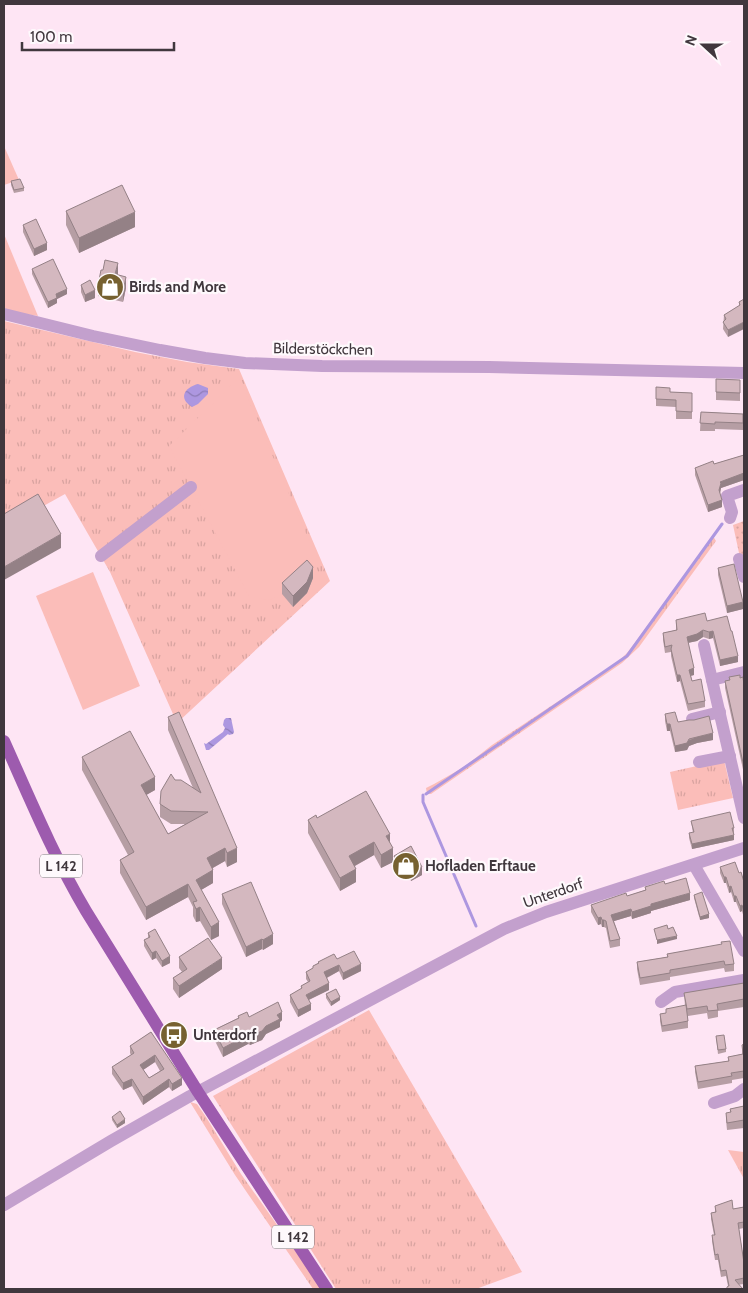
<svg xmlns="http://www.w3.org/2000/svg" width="748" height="1293" font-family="Cabin,sans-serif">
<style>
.grass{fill:url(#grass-tufts)}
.park{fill:url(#park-dots)}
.garden{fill:#fbbdb9}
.water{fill:url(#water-waves)}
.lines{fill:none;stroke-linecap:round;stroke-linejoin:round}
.stream{stroke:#ad97e0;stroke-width:3}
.minor{stroke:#c3a0cd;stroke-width:12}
.major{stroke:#9d5bae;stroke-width:12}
.wall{fill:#b69ea4;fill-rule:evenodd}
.shaded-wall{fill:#948186}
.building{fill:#d4b8bf;stroke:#948186;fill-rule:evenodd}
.labels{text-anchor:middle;stroke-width:4.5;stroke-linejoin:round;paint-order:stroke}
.shield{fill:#fef9fc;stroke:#797176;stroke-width:1}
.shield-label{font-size:14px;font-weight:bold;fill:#40373d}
.poi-label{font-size:15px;font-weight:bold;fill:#40373d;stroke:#fef9fc;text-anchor:start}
.street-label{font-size:15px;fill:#40373d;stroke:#fef9fc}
</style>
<defs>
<pattern id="grass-tufts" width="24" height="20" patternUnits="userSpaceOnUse" patternTransform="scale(1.25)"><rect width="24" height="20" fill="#fbbdb9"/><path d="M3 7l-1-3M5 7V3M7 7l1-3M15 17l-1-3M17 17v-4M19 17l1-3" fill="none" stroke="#d8a3a0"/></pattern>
<pattern id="park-dots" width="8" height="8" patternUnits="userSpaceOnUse" patternTransform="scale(1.25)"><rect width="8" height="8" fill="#fbbdb9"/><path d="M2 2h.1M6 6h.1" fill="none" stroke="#d8a3a0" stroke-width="1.8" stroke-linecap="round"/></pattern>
<pattern id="water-waves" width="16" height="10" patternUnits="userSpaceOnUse" patternTransform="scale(1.25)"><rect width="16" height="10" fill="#ad97e0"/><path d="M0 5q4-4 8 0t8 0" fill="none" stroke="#8e7cb7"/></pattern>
</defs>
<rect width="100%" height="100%" fill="#fee5f4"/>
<g class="grass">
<path d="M4 321 135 352 187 362 239 369 330 581 177 723 110 572 65 494 4 528Z"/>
<path d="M713 536 716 541 639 647 622 663 431 794H427L426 788 434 784 464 767 492 745 619 661 627 653 634 644Z"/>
<path d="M724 760 733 798 678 810 670 772Z"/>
<path d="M369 1010 522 1272 476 1289H336L213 1096Z"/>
<path d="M190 1102 197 1104 206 1117 241 1174 292 1246 321 1289H313L235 1175Z"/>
<path d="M728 1150 744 1152V1179Z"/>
</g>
<path class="park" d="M744 521V566L742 567 733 525Z"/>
<g class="garden">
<path d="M4 146 19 180 4 185Z"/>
<path d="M4 234 38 316 6 311 4 304Z"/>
<path d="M239 378 314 552 311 561 308 565 278 597 268 600 249 596 169 446Z"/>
<path d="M93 572 140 686 83 710 36 596Z"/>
</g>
<g class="water">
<path d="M198 384 208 388V394L198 404 192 407C178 398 184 388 198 384Z"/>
<path d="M226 718H231L234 732 233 734 229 735 228 734 209 750H206L204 743 206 744 223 732 225 728 223 725 224 720Z"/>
</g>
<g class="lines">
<g class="stream">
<path d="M426 794 627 656 722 524"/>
<path d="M423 795V802L476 926"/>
</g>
<g class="minor">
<path d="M4 314 93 336 160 350 205 358 245 363 322 366 489 367 744 373"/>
<path d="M730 518 732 512 727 496 744 490"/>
<path d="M101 556 191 487"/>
<path d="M739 559 744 577"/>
<path d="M704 645 712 680"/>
<path d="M744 672 712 680 744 818"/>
<path d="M692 719 720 712"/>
<path d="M699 762 730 756"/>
<path d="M694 865 744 951"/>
<path d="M661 1002 675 992 744 980"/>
<path d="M714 1103 735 1096 744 1089"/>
<path d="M4 1205 111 1141 190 1096 504 929 546 912 744 848"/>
</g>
<path class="major" d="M4 741C30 799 54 857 86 911L198 1092 327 1289"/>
</g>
<g class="wall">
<path d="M11 181 24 188V191L14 193 11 185Z"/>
<path d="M66 211 135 227 79 253 66 225Z"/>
<path d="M23 225 47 250 34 256 23 232Z"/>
<path d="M32 269 67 294 57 299V303L48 308 32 274Z"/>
<path d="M118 275 126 288 123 302 98 296V285Z"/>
<path d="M81 285 95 298 85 302 81 292Z"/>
<path d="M744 299 728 337 723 329 724 315 739 306V302Z"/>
<path d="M716 379 740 380V401L716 400Z"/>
<path d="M656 387 670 392 692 393V419H676V407L656 406Z"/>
<path d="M701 412 743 414V430L715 429V431H700Z"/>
<path d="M744 455V480L721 488 720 494 722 507 708 512 695 475V468L714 464Z"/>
<path d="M718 568 743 609 727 613 718 575Z"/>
<path d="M313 578 307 593 293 607 282 594V583Z"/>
<path d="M676 620 707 621 738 662 720 666 713 638 709 639 703 637 697 641 688 643 694 675 691 676 692 681 705 701V707L688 711 680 681 677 682 671 656V652L665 653 663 640V633L676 630Z"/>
<path d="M729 677 740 678 744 685V774L725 688V681L729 680Z"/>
<path d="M665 714 678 722 713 740 697 743 689 746 687 750 675 752 670 731H667L665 721Z"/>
<path d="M168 717 237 862 227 867 225 861 213 868V883L201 890 219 936 211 940 200 921 196 922 193 916V907L188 897 146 920 120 873V860L128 855 82 770V757L155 790 146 795 168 834 185 824H171L160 817V804L193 788 168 730Z"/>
<path d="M317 818 390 842 393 862 381 868 374 855 355 866 356 882 340 891 308 833V820Z"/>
<path d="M691 821 734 828V840L692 849 689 838V833H693Z"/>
<path d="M411 846 422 875 411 881 405 869 399 872 394 863V856Z"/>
<path d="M720 867 739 873 744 882V918L742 911 740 912 736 902H734L731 892 729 893 726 883H724L720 873Z"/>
<path d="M665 884 690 900 651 911V913L632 919 631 916 614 921 620 939V946L610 948 606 928 604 927H602L601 924 598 925 591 912V905L627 896 645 890V887Z"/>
<path d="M222 894 273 944 263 950 262 949 246 957 222 904Z"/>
<path d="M694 895 709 918 700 920 694 898Z"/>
<path d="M148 933 170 963 162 967 156 958 152 960 144 946V940L148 938Z"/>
<path d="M721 945 734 964V971L725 972 724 968 670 977V980L640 985 637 969V962L667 957V954Z"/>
<path d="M179 957 222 969 179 998 173 989V978L182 972 179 968Z"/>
<path d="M337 959 361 971 343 980 339 971 327 978 329 990 309 1000 311 1010 298 1017 290 1002V995L301 989V986L308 982 306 979V972L313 968V966L318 963V962Z"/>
<path d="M744 983V1007L718 1011V1017L708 1019 707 1013 688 1016V1028L662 1032 660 1021V1014L666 1013V1009L685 1006 684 993Z"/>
<path d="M326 994 340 1000 331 1006 326 998Z"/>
<path d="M238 1016 282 1020 280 1022V1027L266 1034 262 1040 250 1045 248 1044 223 1057 214 1039V1030L238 1018Z"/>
<path d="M151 1032 182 1085 172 1091 169 1087 143 1105 132 1086 123 1090 112 1074V1067L131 1055 130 1053V1046ZM155 1062 160 1071 149 1078 143 1070Z"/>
<path d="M716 1036 726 1049V1052L718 1054Z"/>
<path d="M744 1044V1078L732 1080V1083L698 1089 695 1072V1066L728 1061V1057L742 1054V1045Z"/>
<path d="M744 1106V1128L727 1130 726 1120V1113H730V1109Z"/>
<path d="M112 1117 125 1123 117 1128 112 1120Z"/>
<path d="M715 1206 733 1209 744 1207V1228L739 1229 744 1263V1284L728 1286 726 1276 721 1277 718 1260H715L712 1241V1235H714L711 1219V1213L715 1212Z"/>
</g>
<g class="shaded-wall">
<path d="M135 212V227L79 253V238Z"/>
<path d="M47 243V250L34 256V249Z"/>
<path d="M118 263V274L115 286V274Z"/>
<path d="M126 277V288L123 302V291Z"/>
<path d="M67 289V294L57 299V303L48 308V302L56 294Z"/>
<path d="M95 290V298L85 302V295Z"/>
<path d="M744 322V329L728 337V330Z"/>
<path d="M744 473V480L721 488 719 497V490L720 482Z"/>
<path d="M722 500V507L708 512V505Z"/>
<path d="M61 534V548L4 580V567Z"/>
<path d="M313 567V578L307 593 293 607V596Z"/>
<path d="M743 602V609L727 613V606Z"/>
<path d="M703 630V637L697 641 687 643V637Z"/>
<path d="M713 631V638L709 639V632Z"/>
<path d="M738 656V662L720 666V660Z"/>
<path d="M694 668V675L689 676V670Z"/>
<path d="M677 675H680V681L677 682Z"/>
<rect x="667" y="724" width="3" height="7"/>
<path d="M713 733V740L697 743 689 746 687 750 675 752V746L697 737Z"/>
<path d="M155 777V790L141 798V785Z"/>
<path d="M390 834V847L386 836Z"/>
<path d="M734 835V840L692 849V844Z"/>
<path d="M374 842V855L349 869V856Z"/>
<path d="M225 848V861L207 871V858Z"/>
<path d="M237 848V862L227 867V853Z"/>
<path d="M393 848V862L381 868V855Z"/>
<path d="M405 862V869L399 872V865Z"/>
<path d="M422 867V875L411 881V873Z"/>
<path d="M356 869V882L340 891V878Z"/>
<path d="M213 870V883L196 893V880Z"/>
<rect x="724" y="877" width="2" height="6"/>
<path d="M188 884V897L146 920V907Z"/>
<path d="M731 886V892L729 893V887Z"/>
<path d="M690 893V900L651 911V913L632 919V912L651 904Z"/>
<rect x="734" y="896" width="2" height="6"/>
<path d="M742 905V911L740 912V906Z"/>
<path d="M200 907V921L196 922V909Z"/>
<path d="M631 909V916L611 922V915Z"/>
<path d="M709 914V918L700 920V917Z"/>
<path d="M601 917V924L598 925V918Z"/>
<rect x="602" y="920" width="2" height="7"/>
<path d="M219 922V936L211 940V927Z"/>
<path d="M273 934V944L263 950V940Z"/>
<path d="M677 936V939L657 944V940Z"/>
<path d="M262 939V949L246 957V947Z"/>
<path d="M156 951V958L152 960V953Z"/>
<path d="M170 956V963L162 967V961Z"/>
<path d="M222 958V969L179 998V986Z"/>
<path d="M361 964V971L343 980V973Z"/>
<path d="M339 965V971L324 979V972Z"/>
<path d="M329 983V990L306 1001V995Z"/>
<path d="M340 997V1000L331 1006V1002Z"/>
<path d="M311 1004V1010L298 1017V1010Z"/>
<path d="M282 1012V1020L280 1022V1027L266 1034 262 1040 250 1045V1036L277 1015Z"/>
<path d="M248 1035V1044L223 1057V1048Z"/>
<path d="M155 1055V1062L140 1072V1065Z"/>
<path d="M182 1078V1085L172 1091V1084Z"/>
<path d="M132 1079V1086L123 1090V1083Z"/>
<path d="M169 1079V1087L143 1105V1097Z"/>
<path d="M125 1119V1123L117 1128V1125Z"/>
</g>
<g class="building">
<path d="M20 179 24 188 14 190 11 181Z"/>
<path d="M122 185 135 212 79 238 66 211Z"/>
<path d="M36 219 47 243 34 249 23 225Z"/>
<path d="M53 259 67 289 56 294 57 298 48 302 32 269Z"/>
<path d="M105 260 118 263 115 274 126 277 123 291 98 285 101 270H103Z"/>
<path d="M90 280 95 290 85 295 81 285Z"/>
<path d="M744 299V322L728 330 723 322 726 319 724 315 740 305 739 302Z"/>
<path d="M716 379 740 380V393L716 392Z"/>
<path d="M656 387 670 388V392L692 393V412L676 411V400L656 399Z"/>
<path d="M701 412 743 414V423L715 422V424L700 423Z"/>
<path d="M744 455V473L720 482 721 483 719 490 722 500 708 505 695 468 713 461 714 464Z"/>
<path d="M38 494 61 534 4 567V514Z"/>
<path d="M307 560 313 567 307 582 293 596 282 583Z"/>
<path d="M734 564 743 602 727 606 718 568Z"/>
<path d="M705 613 707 621 727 616 731 631H732L738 656 720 660 713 631 709 632 703 630 697 634 687 637 694 668 689 670 692 681 701 679 705 701 688 704 680 675H677L671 649 672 645 665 647 663 633 677 630 676 620Z"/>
<path d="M740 675V678L743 677 744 685V767L725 681 730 680 729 677Z"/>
<path d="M179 712 237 848 227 853 225 848 207 858 213 870 196 880 219 922 211 927 200 907 196 909 193 902 197 901 188 884 146 907 120 860 134 852 82 757 130 731 155 777 141 785 168 834 208 812 171 811 160 804 161 791 171 774 175 780H181L201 793 168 717Z"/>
<path d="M675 712 678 722 689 720H694L709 716 713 733 689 739 687 743 675 746 670 724H667L665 714Z"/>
<path d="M366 791 390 834 386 836 393 848 381 855 374 842 349 856 356 869 340 878 308 820 316 815 317 818Z"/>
<path d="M730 812 734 828H732L734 835 692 844 689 833 694 832 691 821Z"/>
<path d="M411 846 422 867 411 873 405 862 399 865 394 856Z"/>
<path d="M735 862 739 873 741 872 744 882V912L742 905 740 906 736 896H734L731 886 729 887 726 877H724L720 867Z"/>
<path d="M686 878 690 893 651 904V906L632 912 631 909 611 915 620 939 610 941 606 921 604 920H602L601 917 598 918 591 905 626 893 627 896 646 890 645 887 664 881 665 884Z"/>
<path d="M251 882 273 934 263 940 262 939 246 947 222 894Z"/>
<path d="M702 892 709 914 700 917 694 895Z"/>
<path d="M667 925 668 929 673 927 677 936 657 940 654 929Z"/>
<path d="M155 929 170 956 162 961 156 951 152 953 144 940 150 937 148 933Z"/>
<path d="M208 938 222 958 179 986 173 978 187 969 179 957Z"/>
<path d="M730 941 734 964 725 965 724 961 670 970V973L640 978 637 962 668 957 667 954 722 944 721 942Z"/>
<path d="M354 951 361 964 343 973 339 965 324 972 329 983 306 995 311 1004 298 1010 290 995 302 988 301 986 310 981 306 972 313 968V966L319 963 318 962 334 954 337 959Z"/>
<path d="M744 983V999L717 1004 718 1010 708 1011 707 1006 687 1009 684 993Z"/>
<path d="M336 989 340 997 331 1002 326 994Z"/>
<path d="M278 1002 282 1012 277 1015 280 1019 266 1026 262 1031 250 1036 248 1035 223 1048 214 1030 239 1018 238 1016 247 1012 249 1017Z"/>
<path d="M686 1005 688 1021 662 1026 660 1014 666 1013V1009Z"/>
<path d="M151 1032 182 1078 172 1084 169 1079 143 1097 132 1079 123 1083 112 1067 134 1053 130 1046ZM155 1055 164 1069 149 1078 140 1065Z"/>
<path d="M724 1035 726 1049 718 1050 716 1036Z"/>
<path d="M744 1044V1071L731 1073 732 1076 698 1082 695 1066 729 1061 728 1057 743 1054 742 1045Z"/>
<path d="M744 1106V1120L727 1123 726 1113 731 1112 730 1109Z"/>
<path d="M120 1111 125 1119 117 1125 112 1117Z"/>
<path d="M732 1200 733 1209 744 1207V1222L738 1223 744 1263V1278L735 1280 743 1289H726L728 1286H729L726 1270 721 1271 718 1254 715 1255 712 1235H715L711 1213 716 1212 715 1206Z"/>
</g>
<defs>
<g id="shop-disc" transform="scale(1.4375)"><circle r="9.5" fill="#766130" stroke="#fef9fc"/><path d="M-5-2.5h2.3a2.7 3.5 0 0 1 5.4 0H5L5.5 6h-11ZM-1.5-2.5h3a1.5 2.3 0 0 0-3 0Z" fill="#fff"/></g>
<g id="bus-disc" transform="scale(1.4375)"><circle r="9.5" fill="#766130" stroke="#fef9fc"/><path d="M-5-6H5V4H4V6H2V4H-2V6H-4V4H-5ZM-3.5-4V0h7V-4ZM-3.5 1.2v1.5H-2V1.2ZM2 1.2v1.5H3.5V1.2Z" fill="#fff"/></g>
</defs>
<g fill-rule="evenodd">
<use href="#shop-disc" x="110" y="287"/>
<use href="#shop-disc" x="406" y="866"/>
<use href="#bus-disc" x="174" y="1035"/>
</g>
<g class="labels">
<g class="shield">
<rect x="40" y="854.5" width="42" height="23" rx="4"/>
<rect x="272" y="1225.5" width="42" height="23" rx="4"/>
</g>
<g class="shield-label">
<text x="61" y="871">L 142</text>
<text x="293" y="1242">L 142</text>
</g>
<g class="poi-label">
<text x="129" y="292">Birds and More</text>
<text x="425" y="871">Hofladen Erftaue</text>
<text x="193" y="1040">Unterdorf</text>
</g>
<g class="street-label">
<text transform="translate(323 349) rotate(1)" y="5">Bilderstöckchen</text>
<text transform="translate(553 893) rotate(-19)" y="5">Unterdorf</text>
</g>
</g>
<rect width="748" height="1293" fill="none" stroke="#40373d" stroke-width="10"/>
<g transform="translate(703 45) rotate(291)" stroke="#fef9fc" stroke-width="4" paint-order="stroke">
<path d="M0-4L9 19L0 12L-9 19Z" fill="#40373d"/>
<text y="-8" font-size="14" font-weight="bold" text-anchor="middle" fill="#40373d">N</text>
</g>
<path d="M22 42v8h152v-8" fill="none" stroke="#40373d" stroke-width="2.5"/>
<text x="30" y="42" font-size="15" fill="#40373d" stroke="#fef9fc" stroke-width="4" paint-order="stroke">100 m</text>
</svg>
